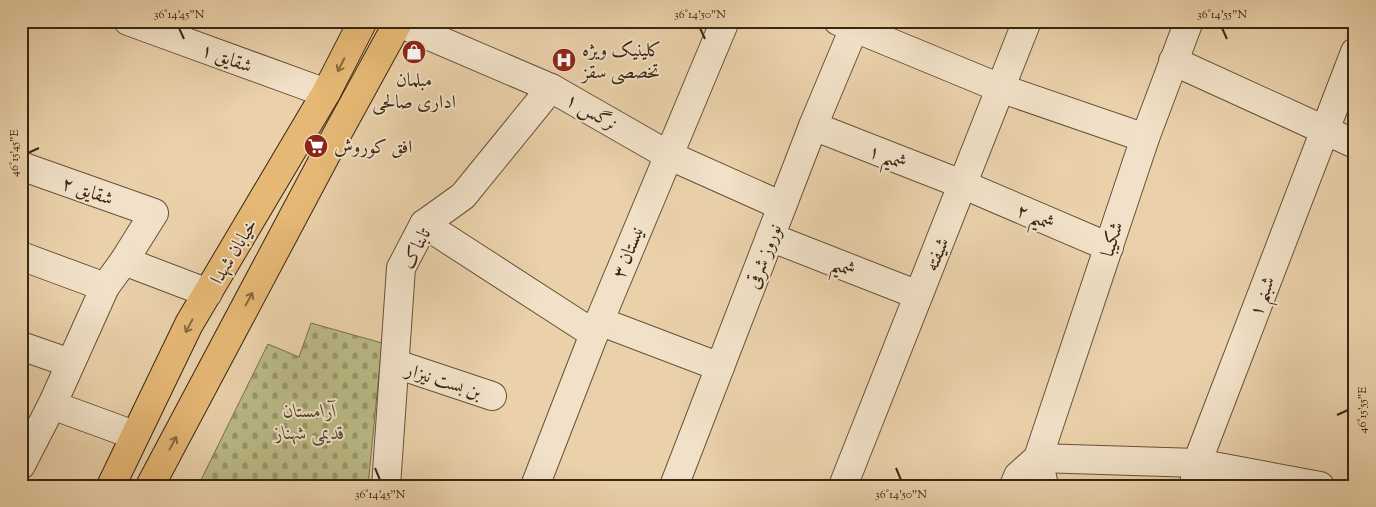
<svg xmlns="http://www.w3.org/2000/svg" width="1376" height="507" font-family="'Sorts Mill Goudy',Amiri,serif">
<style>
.cemetery{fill:url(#cemetery-stones);stroke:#7a704c}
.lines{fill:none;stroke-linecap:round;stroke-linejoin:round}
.minor-casing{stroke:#675239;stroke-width:30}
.major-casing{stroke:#3b2713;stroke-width:30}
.minor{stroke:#f1e1c8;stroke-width:28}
.major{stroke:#e5b875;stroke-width:28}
.oneway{stroke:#88683f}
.ticks{fill:none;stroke:#3b2713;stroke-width:2}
.labels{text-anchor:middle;stroke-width:4;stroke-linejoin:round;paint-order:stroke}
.poi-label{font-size:19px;fill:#3b2713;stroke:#f1e1c8;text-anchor:start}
.street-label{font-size:19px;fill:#3b2713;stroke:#f1e1c8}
.park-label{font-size:19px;font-style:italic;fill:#54442a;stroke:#f1e1c8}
.neatline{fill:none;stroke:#3b2713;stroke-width:2}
.ticks-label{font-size:12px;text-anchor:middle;fill:#3b2713}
</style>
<defs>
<pattern id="cemetery-stones" width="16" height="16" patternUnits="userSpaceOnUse" patternTransform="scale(1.25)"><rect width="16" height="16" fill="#baba86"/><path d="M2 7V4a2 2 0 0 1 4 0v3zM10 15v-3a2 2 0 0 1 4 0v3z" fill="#98976c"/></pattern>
</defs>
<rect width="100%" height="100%" fill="#ead1aa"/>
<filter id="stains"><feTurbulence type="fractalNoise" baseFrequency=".004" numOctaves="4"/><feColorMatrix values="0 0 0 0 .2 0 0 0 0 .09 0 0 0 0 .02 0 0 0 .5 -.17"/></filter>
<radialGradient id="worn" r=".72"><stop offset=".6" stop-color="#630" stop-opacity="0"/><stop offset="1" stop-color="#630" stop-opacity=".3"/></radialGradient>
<path class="cemetery" d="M311 323 382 343 368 486H198L268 344 299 357Z"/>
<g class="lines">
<g class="minor-casing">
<g id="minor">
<path d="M128 21 326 93"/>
<path d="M838 21 1000 88 1145 138"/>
<path d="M399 23 551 88 668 155 782 206"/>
<path d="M1173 61 1355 144"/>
<path d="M813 126 964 185 1109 247"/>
<path d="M21 166 154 213 124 261 105 287 52 405 21 465"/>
<path d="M424 224 594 334"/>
<path d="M770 237 918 295"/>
<path d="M21 256 105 287"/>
<path d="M124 261 208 293"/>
<path d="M599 321 720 367"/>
<path d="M21 346 70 363"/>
<path d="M396 364 492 396"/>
<path d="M52 405 134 435"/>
<path d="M1038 458 1197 463 1320 486"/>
<path d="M1038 458 1044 486"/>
<path d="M386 486 401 268 424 224 463 196 551 88"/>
<path d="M535 486 594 334 725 21"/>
<path d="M674 486 813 126 857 21"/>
<path d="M843 486 1027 21"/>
<path d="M1014 486 1018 476 1038 458 1145 138 1189 21"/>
<path d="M1194 486 1197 463 1355 52"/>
</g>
</g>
<g class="major-casing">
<g id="major">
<path d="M111 486 189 324 326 93 363 21"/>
<path d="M150 486 336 136 399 21"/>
</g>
</g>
<use href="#minor" class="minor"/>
<use href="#major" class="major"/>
</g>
<defs><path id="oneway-shaft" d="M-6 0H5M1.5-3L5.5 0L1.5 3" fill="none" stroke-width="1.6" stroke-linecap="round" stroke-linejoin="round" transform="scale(1.25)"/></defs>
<g class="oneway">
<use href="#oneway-shaft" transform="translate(341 65) rotate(117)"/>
<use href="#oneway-shaft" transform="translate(249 299) rotate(-62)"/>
<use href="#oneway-shaft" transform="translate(189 326) rotate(118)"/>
<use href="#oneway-shaft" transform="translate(173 443) rotate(-62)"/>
</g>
<path class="ticks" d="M179 28 184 39M700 28 705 39M1222 28 1227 39M28 153 39 148M1337 415 1348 410M375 468 380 480M896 468 901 480"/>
<defs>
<g id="shop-disc" transform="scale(1.25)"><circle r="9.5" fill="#8f2418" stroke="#f1e1c8"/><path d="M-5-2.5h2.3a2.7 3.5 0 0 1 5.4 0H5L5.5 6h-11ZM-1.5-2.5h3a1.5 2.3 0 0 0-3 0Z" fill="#fff"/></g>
<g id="hospital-disc" transform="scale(1.25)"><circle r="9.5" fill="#8f2418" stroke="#f1e1c8"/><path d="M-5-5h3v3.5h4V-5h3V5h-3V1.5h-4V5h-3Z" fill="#fff"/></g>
<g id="supermarket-disc" transform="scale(1.25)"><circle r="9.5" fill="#8f2418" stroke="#f1e1c8"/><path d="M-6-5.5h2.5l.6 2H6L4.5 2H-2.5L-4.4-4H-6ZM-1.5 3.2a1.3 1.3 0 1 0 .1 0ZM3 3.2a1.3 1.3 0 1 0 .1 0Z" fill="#fff"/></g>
</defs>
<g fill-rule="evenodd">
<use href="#shop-disc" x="414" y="52"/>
<use href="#hospital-disc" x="564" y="60"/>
<use href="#supermarket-disc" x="316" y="146"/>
</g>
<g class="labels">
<g class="poi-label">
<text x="582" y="56">کلینیک ویژه<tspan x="582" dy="22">تخصصی سقز</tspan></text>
<text x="414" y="86" text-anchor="middle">مبلمان<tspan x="414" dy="22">اداری صالحی</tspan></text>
<text x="334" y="153">افق کوروش</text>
</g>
<g class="street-label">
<text transform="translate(227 57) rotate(20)" y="7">شقایق ۱</text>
<text transform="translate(592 111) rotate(30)" y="7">نرگس ۱</text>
<text transform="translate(888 156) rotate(21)" y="7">شمیم ۱</text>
<text transform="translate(88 190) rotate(19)" y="7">شقایق ۲</text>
<text transform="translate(1036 216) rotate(23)" y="7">شمیم ۲</text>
<text transform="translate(1111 239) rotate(-72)" y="7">شکیبا</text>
<text transform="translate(415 248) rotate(-63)" y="7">تابناک</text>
<text transform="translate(233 251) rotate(-59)" y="7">خیابان شهدا</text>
<text transform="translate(627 252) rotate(-68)" y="7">نیستان ۳</text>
<text transform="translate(936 254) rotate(-67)" y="7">شیفته</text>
<text transform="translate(763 256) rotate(-69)" y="7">نوروز شرقی</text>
<text transform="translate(844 266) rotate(21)" y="7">شمیم</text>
<text transform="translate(1261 296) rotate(-69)" y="7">شبنم ۱</text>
<text transform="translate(444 380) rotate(18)" y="7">بن بست نیزار</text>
</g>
<g class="park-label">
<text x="310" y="417">آرامستان<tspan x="310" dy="22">قدیمی شهناز</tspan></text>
</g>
</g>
<rect width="1376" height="507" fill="none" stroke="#ead1aa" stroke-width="55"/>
<rect x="28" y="28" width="1320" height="452" class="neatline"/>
<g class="ticks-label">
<text x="179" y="18">36°14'45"N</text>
<text x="700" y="18">36°14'50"N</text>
<text x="1222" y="18">36°14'55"N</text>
<text transform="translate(14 153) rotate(-90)" y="4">46°15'45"E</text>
<text transform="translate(1362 410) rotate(-90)" y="4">46°15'55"E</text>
<text x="380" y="498">36°14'45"N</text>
<text x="901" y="498">36°14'50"N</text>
</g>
<rect width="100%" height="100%" filter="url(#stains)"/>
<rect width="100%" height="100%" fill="url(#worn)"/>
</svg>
